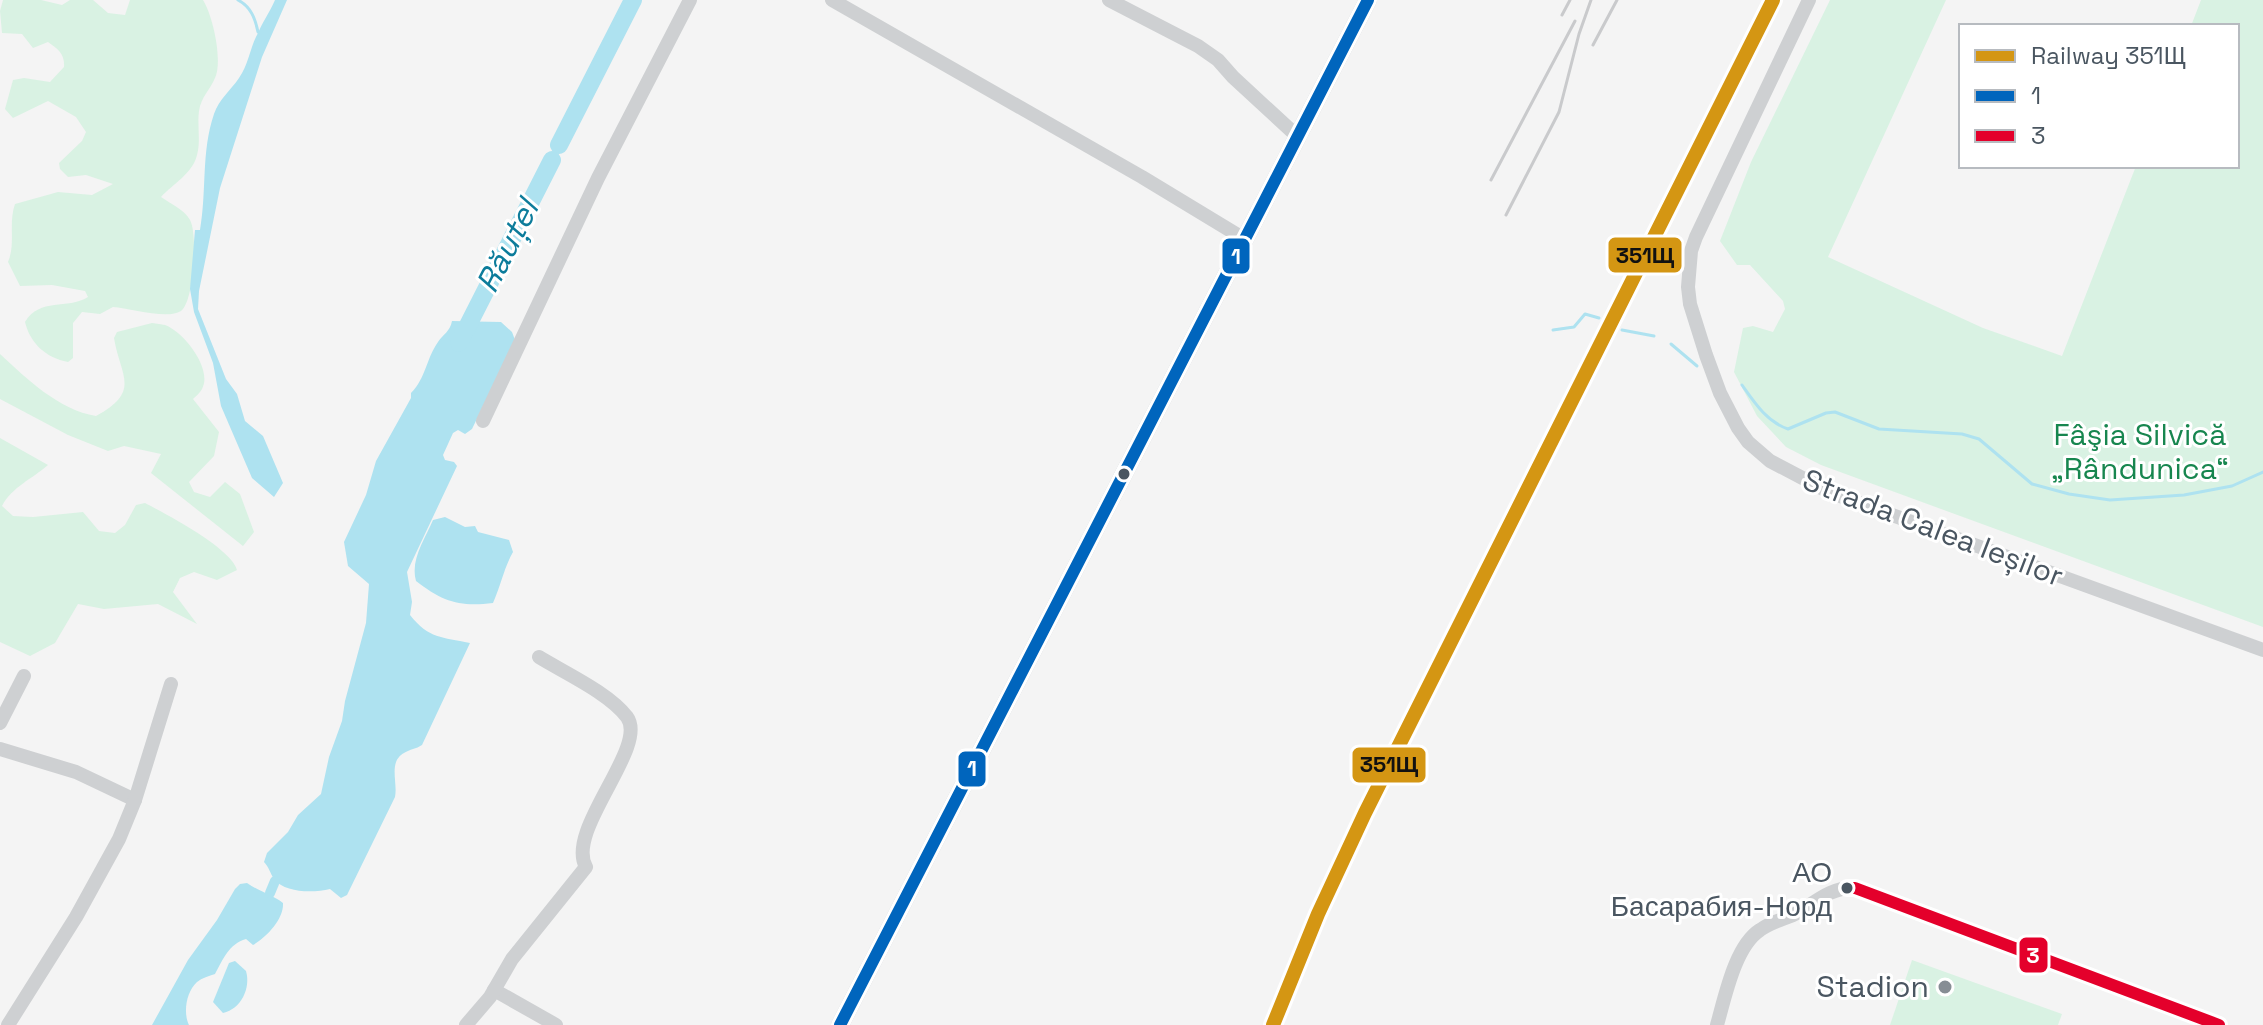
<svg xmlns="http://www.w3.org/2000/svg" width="2263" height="1025" font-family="'Space Grotesk',sans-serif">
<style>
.green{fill:#d9f2e3}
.water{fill:#aee2f0}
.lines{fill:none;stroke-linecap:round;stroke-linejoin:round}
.stream{stroke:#aee2f0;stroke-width:3}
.canal{stroke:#aee2f0;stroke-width:10}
.river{stroke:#aee2f0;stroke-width:18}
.minor{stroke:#ced0d2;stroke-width:14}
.major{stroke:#caced1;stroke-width:18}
.rail{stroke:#c9cacc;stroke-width:3}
.bus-1-casing{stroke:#fff;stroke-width:18}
.bus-2-casing{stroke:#fff;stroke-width:18}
.bus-1{stroke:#0065bd;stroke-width:12}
.bus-2{stroke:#e4002b;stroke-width:12}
.rail-1-casing{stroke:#fff;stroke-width:20}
.rail-1{stroke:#d49613;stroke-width:14}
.bus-dot{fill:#4a5661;stroke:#fff;stroke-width:3}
.poi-dot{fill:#868d94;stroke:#fff;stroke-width:3}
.labels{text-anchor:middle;stroke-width:6;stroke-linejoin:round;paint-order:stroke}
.bus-label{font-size:28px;fill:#4a5661;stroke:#fff;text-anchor:end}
.park-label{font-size:30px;fill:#17864f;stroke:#fff}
.street-label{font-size:30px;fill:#4a5661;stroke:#fff}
.poi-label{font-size:30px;fill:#4a5661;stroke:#fff;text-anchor:end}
.water-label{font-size:32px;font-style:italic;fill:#0c7c9b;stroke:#fff}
.line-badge{stroke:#fff;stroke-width:3}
.badge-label{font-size:22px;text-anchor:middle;font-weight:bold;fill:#fff}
.pale-badge-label{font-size:22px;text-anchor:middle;font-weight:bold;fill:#111}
</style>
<rect width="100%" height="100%" fill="#f4f4f4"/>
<g class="green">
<path d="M3 0H41L62 5 70 0H93L108 13 125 15 130 0H203C213 16 223 61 215 78 210 90 201 97 199 111 197 125 201 141 197 155 193 173 173 184 161 197 171 204 185 210 190 220 198 234 194 302 181 311 167 320 130 308 113 307L100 314 82 312 73 323V358L68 362C46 358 30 343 25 322 40 297 67 310 88 297L85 291 52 285 20 286 8 262C16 243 8 224 15 204L58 192 92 195 113 184 86 175 68 177 60 169 59 163 82 141 86 132 76 117 48 101 13 118 5 109 13 80 24 78 50 82 64 67C65 54 58 49 48 42L33 48 22 34 2 33 0 11Z"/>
<path d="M1830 0H1946L1828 257 1983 328 2062 356 2136 166H2237V26H2191L2201 0H2263V627L1821 465 1786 447 1757 416 1734 372 1743 328 1753 326 1773 332 1785 309 1783 301 1750 265H1737L1720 241 1751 162Z"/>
<path d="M152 323C157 324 161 324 165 325 184 332 213 369 202 389 200 393 196 396 193 399L219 432 214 456 189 482 194 492 210 497 225 482 240 494 254 532 243 546 151 473 161 454 124 446 108 451 68 435 0 399V354C27 379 59 410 96 416 142 391 120 376 114 338L117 332Z"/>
<path d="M0 438 48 465C32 479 12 487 2 506L13 516 33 517 83 512 99 531 115 533 125 525 136 505 145 503C166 514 231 548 237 570L217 580 194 572 180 578 173 592 197 624 158 604 104 609 78 604 55 643 30 656 0 642Z"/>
<path d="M1912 960 2062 1014 2058 1025H1890Z"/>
</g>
<g class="water">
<path d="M275 0H287L262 57 220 188 199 291 198 309 226 379 237 394 245 421 263 436 283 483 274 497 252 478 221 406 213 363 194 312 190 289 195 230H200C207 190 201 152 214 114 219 99 231 90 239 78 249 64 250 47 258 33 263 21 270 12 275 0Z"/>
<path d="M452 321 501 322 512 332 515 340 472 429 465 434 458 430 453 433 443 455 445 460 454 462 457 466 407 572 412 602 410 615C429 639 442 637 470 643L422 745C416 749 410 749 404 753 388 762 398 782 395 797L347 895 341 898 330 889C313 893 285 893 274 879 270 873 269 867 264 862L267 853 288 832 298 815 321 794 329 757 342 721 345 701 366 623 369 584 348 566 344 542 366 495 376 461 411 398V393C426 378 426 359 438 342 443 334 450 332 452 321Z"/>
<path d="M445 517 465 527 475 526 478 532 509 540 513 552C504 568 501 585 493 603 460 607 443 602 416 581 410 560 425 539 433 520Z"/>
<path d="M247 883C260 892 271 894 283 903 284 919 267 937 253 945L246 939C229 944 223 959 215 974 209 976 202 978 197 982 186 992 183 1013 189 1025H152L188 960 217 920 235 889 240 884Z"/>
<path d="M235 961 246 971C251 988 241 1009 223 1013L213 1002 229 963Z"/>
</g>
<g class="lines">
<g class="stream">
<path d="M238 0C251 7 255 18 258 32"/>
<path d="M1553 330 1574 327 1585 314 1599 318"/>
<path d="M1622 330 1654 336"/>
<path d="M1671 344 1697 366"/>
<path d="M1742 385C1754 402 1767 422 1788 429L1826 413 1835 412 1879 429 1962 434 1979 439 2032 484 2069 494 2110 500 2184 495 2232 486 2263 472"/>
</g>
<path class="canal" d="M270 893 275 881"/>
<g class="river">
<path d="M559 145 633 0"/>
<path d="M459 343 552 160"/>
</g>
<g class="minor">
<path d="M832 0 1142 177 1246 240"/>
<path d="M1109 0 1198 46 1218 60 1233 77 1297 136"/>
<path d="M1809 0 1696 237 1691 251 1688 287 1690 304 1706 355 1720 393 1738 428 1748 442 1770 461 1829 492 2263 650"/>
<path d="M483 421 598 178 690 0"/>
<path d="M0 723 24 676"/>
<path d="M0 749 76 772 135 800"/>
<path d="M494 990 556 1025"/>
<path d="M8 1025 76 917 119 839 135 800 171 684"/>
<path d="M466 1025 490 997 512 959 586 867C565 830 649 747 627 717 609 693 565 673 539 657"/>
<path d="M1717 1025C1725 997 1735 946 1760 930 1772 921 1786 919 1799 912 1818 900 1832 887 1855 888L2219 1025"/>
</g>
<path class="major" d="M840 1025 1368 0"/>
<g class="rail">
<path d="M1562 15 1570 0"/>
<path d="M1593 45 1617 0"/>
<path d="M1491 180 1575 21"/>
<path d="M1506 215 1559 112 1579 34 1591 0"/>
</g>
<g class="bus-1-casing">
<path id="bus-1" d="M840 1025 1368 0"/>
</g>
<g class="bus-2-casing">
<path id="bus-2" d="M1847 888H1855L2219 1025"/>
</g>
<use href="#bus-1" class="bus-1"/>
<use href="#bus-2" class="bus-2"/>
<g class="rail-1-casing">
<path id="rail-1" d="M1273 1025 1318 914 1365 813 1773 0"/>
</g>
<use href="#rail-1" class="rail-1"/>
</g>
<g class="bus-dot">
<circle cx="1124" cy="474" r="7"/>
<circle cx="1847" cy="888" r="7"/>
</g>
<circle class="poi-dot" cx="1945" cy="987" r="8"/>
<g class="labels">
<g class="bus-label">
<text x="1832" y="882">АО<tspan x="1832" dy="34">Басарабия-Норд</tspan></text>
</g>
<g class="park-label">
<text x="2140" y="445">Fâşia Silvică<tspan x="2140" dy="34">„Rândunica“</tspan></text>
</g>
<g class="street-label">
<text transform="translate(1933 528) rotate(21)" y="10">Strada Calea Ieșilor</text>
</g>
<g class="poi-label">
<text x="1929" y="997">Stadion</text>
</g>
<g class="water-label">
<text transform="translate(507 246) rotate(-63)" y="11">Răuțel</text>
</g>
</g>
<g class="line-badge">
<rect x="1607" y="236" width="76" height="38" rx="8" fill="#d49613"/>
<rect x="1221" y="237" width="30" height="38" rx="8" fill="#0065bd"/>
<rect x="1351" y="746" width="76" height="38" rx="8" fill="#d49613"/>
<rect x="957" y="750" width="30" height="38" rx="8" fill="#0065bd"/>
<rect x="2018" y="936" width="31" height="38" rx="8" fill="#e4002b"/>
</g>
<g class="badge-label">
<text x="1236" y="264">1</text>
<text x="972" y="776">1</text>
<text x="2033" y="963">3</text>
</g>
<g class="pale-badge-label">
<text x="1645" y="263">351Щ</text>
<text x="1389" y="772">351Щ</text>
</g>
<rect x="1959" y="24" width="280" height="144" fill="#ffffff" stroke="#b7bbc0" stroke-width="2"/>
<rect x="1975" y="50" width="40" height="12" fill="#d49613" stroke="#b7bbc0" stroke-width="2"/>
<text x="2031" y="64" font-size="24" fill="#4a5661">Railway 351Щ</text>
<rect x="1975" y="90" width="40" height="12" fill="#0065bd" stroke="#b7bbc0" stroke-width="2"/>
<text x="2031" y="104" font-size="24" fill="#4a5661">1</text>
<rect x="1975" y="130" width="40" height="12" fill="#e4002b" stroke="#b7bbc0" stroke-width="2"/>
<text x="2031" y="144" font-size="24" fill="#4a5661">3</text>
</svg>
